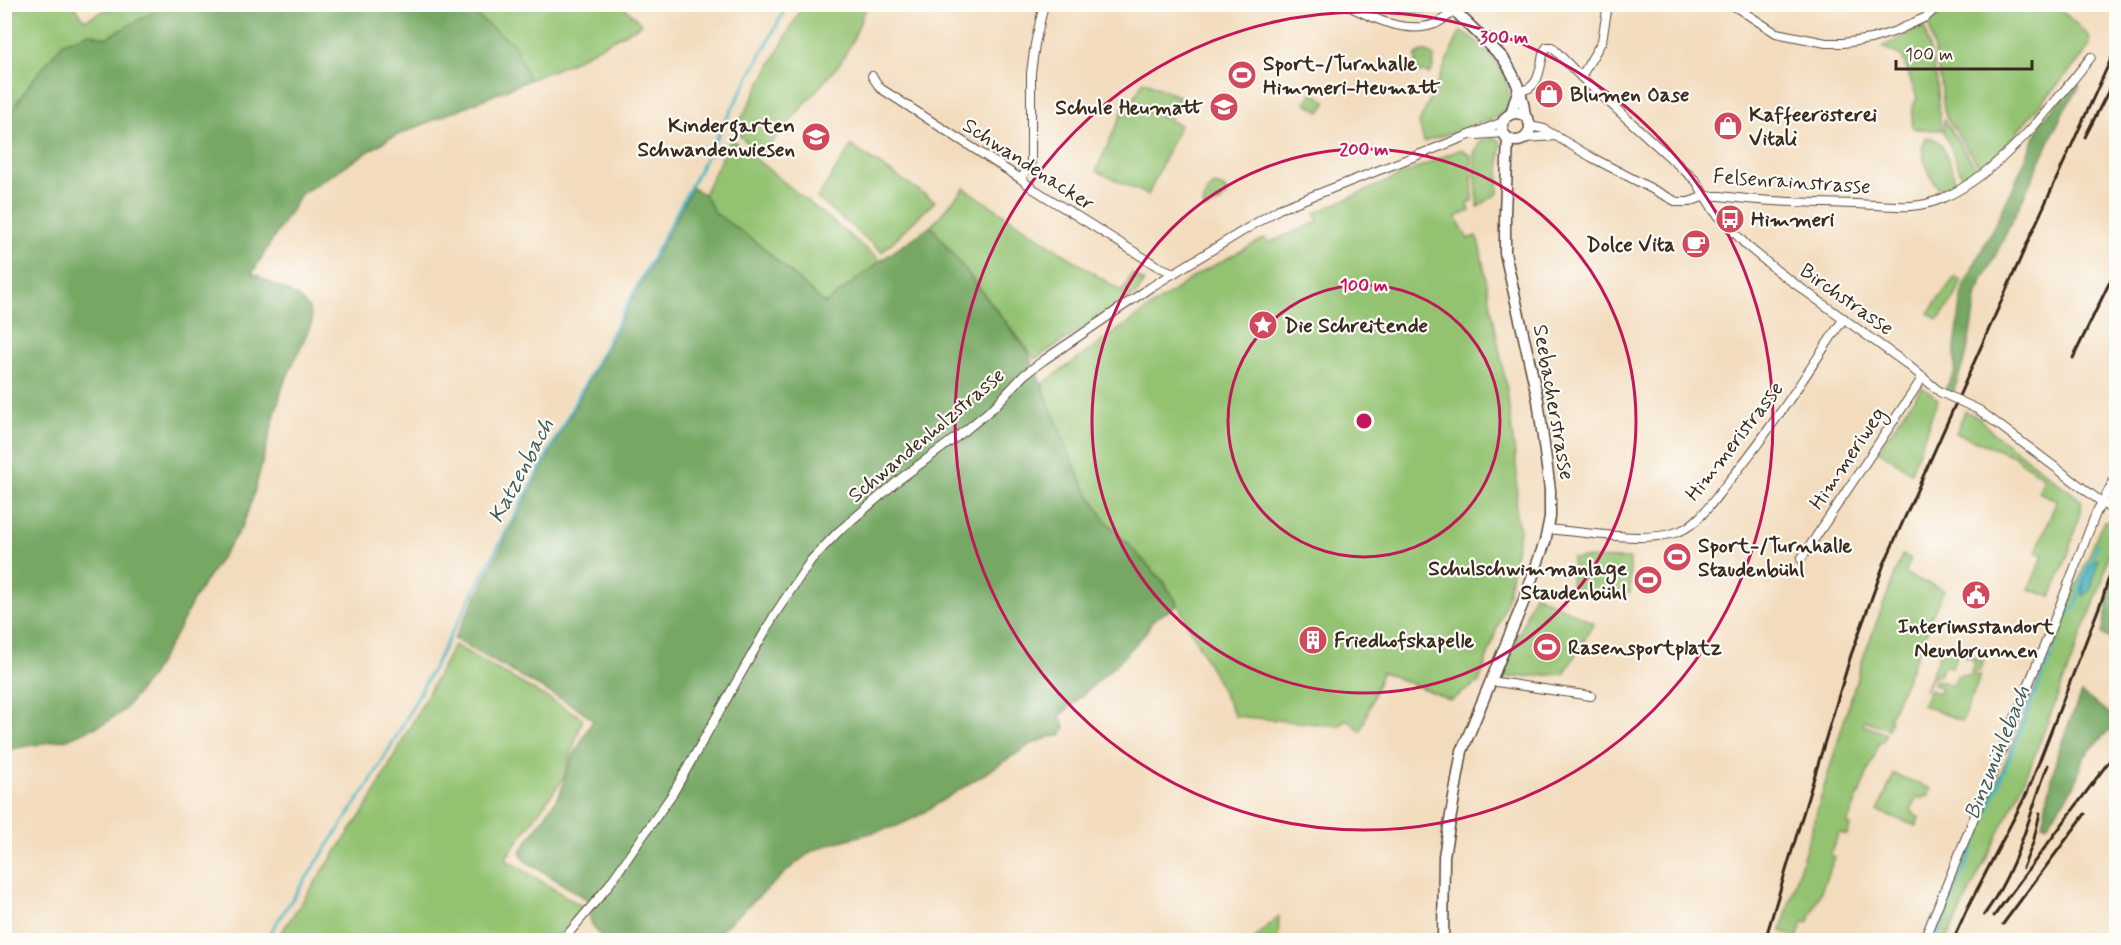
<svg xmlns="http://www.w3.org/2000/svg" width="2121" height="945" font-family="Mynerve,sans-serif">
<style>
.green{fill:#93c271;stroke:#677648;stroke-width:1.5}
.forest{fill:#76a863;stroke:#586940;stroke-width:1.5}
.water{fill:#4bb8c5;stroke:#437172;stroke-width:1.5}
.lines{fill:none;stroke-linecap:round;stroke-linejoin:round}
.stream{stroke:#4bb8c5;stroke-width:3}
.minor-casing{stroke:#574536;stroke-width:10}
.tertiary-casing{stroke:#574536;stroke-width:13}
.minor{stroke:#fff;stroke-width:8}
.tertiary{stroke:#fff;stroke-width:10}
.rail{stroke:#3b2a1e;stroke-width:3}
.minor-bridge-casing{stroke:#574536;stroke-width:10;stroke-linecap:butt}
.minor-bridge{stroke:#fff;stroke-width:8}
.ring{fill:none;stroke:#c2185b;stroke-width:3}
.labels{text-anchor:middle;stroke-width:4.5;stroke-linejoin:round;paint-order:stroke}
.poi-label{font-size:21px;font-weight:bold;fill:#3b2a1e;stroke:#fdfcf7;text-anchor:start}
.street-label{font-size:21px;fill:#3b2a1e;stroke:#fdfcf7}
.water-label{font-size:22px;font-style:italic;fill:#415c58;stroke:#fdfcf7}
.centre{fill:#c2185b;stroke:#fdfcf7;stroke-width:3}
.ring-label{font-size:18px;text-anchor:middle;font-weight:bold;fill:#c2185b;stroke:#fdfcf7;stroke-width:4.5;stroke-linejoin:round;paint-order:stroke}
</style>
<rect width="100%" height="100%" fill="#fdfcf7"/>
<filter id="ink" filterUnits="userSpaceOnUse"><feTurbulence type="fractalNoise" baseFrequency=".0167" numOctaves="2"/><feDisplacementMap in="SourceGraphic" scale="12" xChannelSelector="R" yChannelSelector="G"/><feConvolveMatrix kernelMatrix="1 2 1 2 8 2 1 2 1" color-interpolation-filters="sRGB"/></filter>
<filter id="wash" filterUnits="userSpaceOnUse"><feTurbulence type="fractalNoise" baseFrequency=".008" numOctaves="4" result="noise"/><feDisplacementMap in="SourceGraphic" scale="24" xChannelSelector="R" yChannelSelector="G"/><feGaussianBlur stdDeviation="1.35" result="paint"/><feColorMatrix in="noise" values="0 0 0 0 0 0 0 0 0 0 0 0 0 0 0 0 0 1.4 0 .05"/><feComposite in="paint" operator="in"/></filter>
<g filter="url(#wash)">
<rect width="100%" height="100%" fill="#f3dcbd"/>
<g class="green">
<path d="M5 5H73L85 20 116 5H170L106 38 90 33 63 43 5 119Z"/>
<path d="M462 5H622L642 24 568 64 529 80 515 45Z"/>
<path d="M803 5H867L852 42 840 63 761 155 740 136 738 125Z"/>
<path d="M1367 5H1440C1422 19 1386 13 1367 5Z"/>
<path d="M1950 5H2056L2089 36 2090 44 2082 57 2017 131 2018 134 1981 169 1947 118 1944 110 1941 82 1929 26 1930 22Z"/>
<path d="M1924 26 1937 81 1941 130 1916 129 1912 127 1913 106 1917 98 1902 56 1882 47Z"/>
<path d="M1460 32C1467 32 1473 39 1479 44 1496 61 1513 78 1508 105L1495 118 1424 142 1419 123Z"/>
<path d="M1425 51 1434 56 1433 68 1429 74 1423 72 1419 73 1416 70V55Z"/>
<path d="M1143 81 1180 97 1171 118 1133 101Z"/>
<path d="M1313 92 1327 102 1320 112 1305 102Z"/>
<path d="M1127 102 1180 125 1148 195 1096 171Z"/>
<path d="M1944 119 1978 171 1969 178 1962 176 1943 130Z"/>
<path d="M1926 137C1931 138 1935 138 1939 142 1946 150 1957 179 1954 187L1942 193C1936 185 1931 178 1927 168 1924 162 1925 156 1922 149Z"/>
<path d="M1495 138 1501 143 1498 193 1478 207 1474 154 1480 141Z"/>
<path d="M731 139 881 261 825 304 760 245 715 213 704 194Z"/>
<path d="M851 146 935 201 882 252 817 198Z"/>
<path d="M1461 149 1471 156 1473 201 1467 204 1470 211 1456 217 1468 239 1476 236 1479 242 1507 390 1517 473 1516 517 1520 529 1507 599 1479 682 1451 700 1382 672 1361 731 1346 719 1339 726 1235 716 1178 605 1165 583 1105 520 1080 479 1062 438 1042 384 1198 274 1265 238 1268 243 1318 222 1315 213Z"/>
<path d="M1215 185 1224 188 1227 194 1221 202 1205 209 1203 206C1204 197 1206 189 1215 185Z"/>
<path d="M964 188 1122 292 1132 274 1144 281 1137 294 1035 359 931 226Z"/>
<path d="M1955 277 1961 281 1955 298 1938 320 1928 313Z"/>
<path d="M1922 387 1938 399 1911 472 1878 450Z"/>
<path d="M1965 411 1979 418 1993 433 2081 500 2082 504 2069 552 2051 597 2029 589 2043 555 2036 552 2057 500 2038 492 2044 478 2014 456 1956 433Z"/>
<path d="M2105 521H2110L2116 524 2102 583 2024 782 1946 940H1933L2035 688 2052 654V650L2099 530Z"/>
<path d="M1902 555 1911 559 1905 574 1944 590 1926 628 1928 629 1889 719 1891 720 1888 729 1864 720 1863 725 1886 734 1883 742H1880L1847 824 1850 826 1847 835 1839 833 1830 854 1835 857 1808 923 1803 922 1797 938 1781 931 1862 661Z"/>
<path d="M1572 558 1630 559V593L1571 592Z"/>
<path d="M1534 594 1594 623 1564 674 1503 678Z"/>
<path d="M454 645 583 718 563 779 505 859 583 907 555 940H276L368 805Z"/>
<path d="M1943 645 1984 661 1979 671 1971 672 1975 660 1958 653 1952 667 1944 666 1939 676H1932L1925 691Z"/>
<path d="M1958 675H1981L1962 721 1922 705 1930 690 1939 693 1941 688 1933 684 1935 680 1953 685Z"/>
<path d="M1894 774 1931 789 1928 797 1923 796 1922 799 1917 797 1911 810 1919 818 1916 826 1878 811Z"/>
<path d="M1279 916 1278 940H1253Z"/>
</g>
<g class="forest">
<path d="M166 5H462L515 45 529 80 388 139 301 194 252 273 298 297 309 308 312 322 282 388 253 497 243 525 195 597 175 636 149 679 123 711 105 723 67 739 5 750V120L32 81 63 43 90 33 106 38Z"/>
<path d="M2076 82 2080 86 2064 110 2017 211 1977 293 1967 352 1953 393 1945 389 1955 372V348L1963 287 2011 192 2042 121Z"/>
<path d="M692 188 704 194 715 213 760 245 825 304 887 256 931 226 1027 350 1080 479 1105 520 1164 583 1178 605 1153 620 1145 633 1123 658 1060 716 1065 727 1061 735 1050 737 1030 745 916 817 897 826 833 843 812 851 794 865 710 940H605C591 927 588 921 590 901L524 860 520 852 560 794 571 760 593 720 579 709 454 639 530 491Z"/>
<path d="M2116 560V631L2110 639 2102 634Z"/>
<path d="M2081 693 2116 718 2115 731 2109 730 2083 758 2075 784 2047 825 2042 824 2058 752Z"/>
</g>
<path class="water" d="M2096 559 2098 560 2091 588 2086 595H2083C2082 583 2088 567 2096 559Z"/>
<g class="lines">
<g class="stream">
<path d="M4 722H8"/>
<path d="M265 940 369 784 400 730 788 4"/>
<path d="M1936 940 2047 664 2051 661 2053 649 2065 617 2076 606 2084 576 2098 544"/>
</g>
</g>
</g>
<g filter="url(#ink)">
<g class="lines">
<g class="minor-casing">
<g id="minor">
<path d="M1344 4C1371 17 1404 35 1435 24 1442 21 1448 15 1455 11L1448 4"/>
<path d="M1731 4 1776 33 1826 43H1843L1871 39 1896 31 1926 17 1940 4"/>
<path d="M872 76 880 88 1021 179 1032 188 1157 266 1174 273"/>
<path d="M1581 77 1602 41 1608 4"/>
<path d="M1518 91C1541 90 1539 68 1544 51L1547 47H1552L1581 77 1696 181 1714 211 1747 246 1780 273 1908 365 1940 392"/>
<path d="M1530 126 1544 129 1591 157 1677 202H1689L1705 196H1720C1766 202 1811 203 1857 204 1886 205 1916 211 1943 198 1999 174 2054 104 2091 57"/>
<path d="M1476 135 1504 133"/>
<path d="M1524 138 1557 136"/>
<path d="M1021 179 1031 162V73L1035 44 1044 4"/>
<path d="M1979 410 2116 513"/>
<path d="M1548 529C1582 532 1649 544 1680 531 1699 523 1713 501 1725 486 1769 433 1805 376 1844 318"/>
<path d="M1801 559 1923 377"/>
<path d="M1490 681 1591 696"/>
<path d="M563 940 606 889 673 793 775 614 811 560 838 532 900 479 966 430 994 407 1024 375 1044 360 1151 287 1279 209 1503 122"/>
<path d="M1924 940 2041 654 2096 513 2116 477"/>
</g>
</g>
<g class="tertiary-casing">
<g id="tertiary">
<path d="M1462 4 1455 11 1503 58C1515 76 1523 95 1525 116"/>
<circle cx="1516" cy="127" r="14"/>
<path d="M1511 114 1518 91"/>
<path d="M1443 940 1444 856 1462 751 1523 603 1545 542 1550 517V490L1538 400 1505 253V213L1508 138"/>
</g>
</g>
<use href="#minor" class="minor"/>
<use href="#tertiary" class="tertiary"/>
<g class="rail">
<path d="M2116 127 2114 166 2116 192"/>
<path d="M2085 137 2116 76"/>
<path d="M2073 358 2116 269"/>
<path d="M2111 574 2116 545"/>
<path d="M2023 868 2033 843 2040 813"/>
<path d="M1984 915C2018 868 2028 818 2048 765"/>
<path d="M1994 916 2116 752"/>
<path d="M2003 924 2085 814"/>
<path d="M1765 940 1851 655 1884 564 2034 228 2116 48"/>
<path d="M1953 940 1967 909 2027 793 2103 597 2112 567"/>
</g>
<g class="minor-bridge-casing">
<path id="minor-bridge" d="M1940 392 1979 410"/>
</g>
<use href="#minor-bridge" class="minor-bridge"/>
</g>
</g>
<g class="ring">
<circle cx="1364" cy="421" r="136"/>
<circle cx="1364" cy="421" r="272"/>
<circle cx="1364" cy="421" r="409"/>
</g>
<defs>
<g id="stadium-disc" transform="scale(1.5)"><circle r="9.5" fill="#d1495b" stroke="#fdfcf7"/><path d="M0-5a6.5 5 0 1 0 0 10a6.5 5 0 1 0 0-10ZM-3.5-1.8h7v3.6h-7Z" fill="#fff"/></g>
<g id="shop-disc" transform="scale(1.5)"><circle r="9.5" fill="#d1495b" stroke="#fdfcf7"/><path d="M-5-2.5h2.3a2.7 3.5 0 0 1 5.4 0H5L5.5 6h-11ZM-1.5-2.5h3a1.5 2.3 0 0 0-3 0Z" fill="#fff"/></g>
<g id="school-disc" transform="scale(1.5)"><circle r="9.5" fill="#d1495b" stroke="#fdfcf7"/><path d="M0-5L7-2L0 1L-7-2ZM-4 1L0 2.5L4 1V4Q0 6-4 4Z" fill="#fff"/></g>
<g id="bus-disc" transform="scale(1.5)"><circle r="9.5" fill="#d1495b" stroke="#fdfcf7"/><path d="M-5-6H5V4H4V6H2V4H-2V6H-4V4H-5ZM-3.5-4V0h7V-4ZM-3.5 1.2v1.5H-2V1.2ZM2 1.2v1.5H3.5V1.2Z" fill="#fff"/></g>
<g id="cafe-disc" transform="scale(1.5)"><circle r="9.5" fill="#d1495b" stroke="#fdfcf7"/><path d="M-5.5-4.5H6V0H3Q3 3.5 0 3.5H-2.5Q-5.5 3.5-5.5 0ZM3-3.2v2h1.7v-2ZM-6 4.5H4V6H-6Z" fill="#fff"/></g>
<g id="sight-disc" transform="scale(1.5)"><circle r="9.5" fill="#d1495b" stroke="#fdfcf7"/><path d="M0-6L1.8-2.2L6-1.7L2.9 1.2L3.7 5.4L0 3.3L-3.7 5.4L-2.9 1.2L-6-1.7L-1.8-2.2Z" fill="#fff"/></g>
<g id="civic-disc" transform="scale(1.5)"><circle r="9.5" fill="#d1495b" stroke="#fdfcf7"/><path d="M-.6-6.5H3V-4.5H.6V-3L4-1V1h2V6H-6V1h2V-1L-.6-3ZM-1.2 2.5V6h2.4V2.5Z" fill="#fff"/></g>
<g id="building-disc" transform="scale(1.5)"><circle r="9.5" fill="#d1495b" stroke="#fdfcf7"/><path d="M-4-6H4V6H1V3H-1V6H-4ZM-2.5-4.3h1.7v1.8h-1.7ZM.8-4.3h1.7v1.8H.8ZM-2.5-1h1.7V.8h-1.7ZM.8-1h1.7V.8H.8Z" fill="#fff"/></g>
</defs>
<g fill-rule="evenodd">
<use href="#stadium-disc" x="1242" y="75"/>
<use href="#shop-disc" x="1549" y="94"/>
<use href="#school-disc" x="1224" y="107"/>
<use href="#shop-disc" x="1728" y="126"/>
<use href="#school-disc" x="816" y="137"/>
<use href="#bus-disc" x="1730" y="219"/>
<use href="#cafe-disc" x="1696" y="244"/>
<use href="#sight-disc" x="1263" y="325"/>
<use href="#stadium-disc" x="1677" y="557"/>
<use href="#stadium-disc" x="1648" y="580"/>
<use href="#civic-disc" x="1976" y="595"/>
<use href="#building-disc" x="1313" y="640"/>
<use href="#stadium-disc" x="1547" y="647"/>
</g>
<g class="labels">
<g class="poi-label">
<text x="1263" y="70">Sport-/Turnhalle<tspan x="1263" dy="24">Himmeri-Heumatt</tspan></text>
<text x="1570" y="101">Blumen Oase</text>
<text x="1203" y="114" text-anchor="end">Schule Heumatt</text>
<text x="1749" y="121">Kaffeerösterei<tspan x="1749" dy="24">Vitali</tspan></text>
<text x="795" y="132" text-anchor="end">Kindergarten<tspan x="795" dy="24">Schwandenwiesen</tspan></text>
<text x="1751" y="226">Himmeri</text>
<text x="1675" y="251" text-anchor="end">Dolce Vita</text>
<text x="1284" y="332">Die Schreitende</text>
<text x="1698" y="552">Sport-/Turnhalle<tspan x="1698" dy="24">Staudenbühl</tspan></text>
<text x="1627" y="575" text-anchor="end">Schulschwimmanlage<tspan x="1627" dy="24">Staudenbühl</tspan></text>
<text x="1976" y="633" text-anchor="middle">Interimsstandort<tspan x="1976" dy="24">Neunbrunnen</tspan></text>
<text x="1334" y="647">Friedhofskapelle</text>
<text x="1568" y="654">Rasensportplatz</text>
</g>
<g class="street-label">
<text transform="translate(1029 164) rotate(33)" y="7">Schwandenacker</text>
<text transform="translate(1792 181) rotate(4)" y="7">Felsenrainstrasse</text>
<text transform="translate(1847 299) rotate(35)" y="7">Birchstrasse</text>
<text transform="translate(1554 402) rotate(80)" y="7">Seebacherstrasse</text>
<text transform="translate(926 435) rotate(-40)" y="7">Schwandenholzstrasse</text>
<text transform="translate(1734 441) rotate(-52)" y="7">Himmeristrasse</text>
<text transform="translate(1847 458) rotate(-56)" y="7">Himmeriweg</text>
</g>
<g class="water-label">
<text transform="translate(520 470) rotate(-62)" y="8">Katzenbach</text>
<text transform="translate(1996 752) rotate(-68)" y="8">Binzmühlebach</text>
</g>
</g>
<circle cx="1364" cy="421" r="9" class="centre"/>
<g class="ring-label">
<text x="1504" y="43">300 m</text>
<text x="1364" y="155">200 m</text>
<text x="1364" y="291">100 m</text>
</g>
<rect width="2121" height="945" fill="none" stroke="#fdfcf7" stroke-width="24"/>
<path d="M1896 60v9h136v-9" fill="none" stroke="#3b2a1e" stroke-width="3"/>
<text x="1905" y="60" font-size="18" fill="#3b2a1e" stroke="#fdfcf7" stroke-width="4.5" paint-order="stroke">100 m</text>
</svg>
